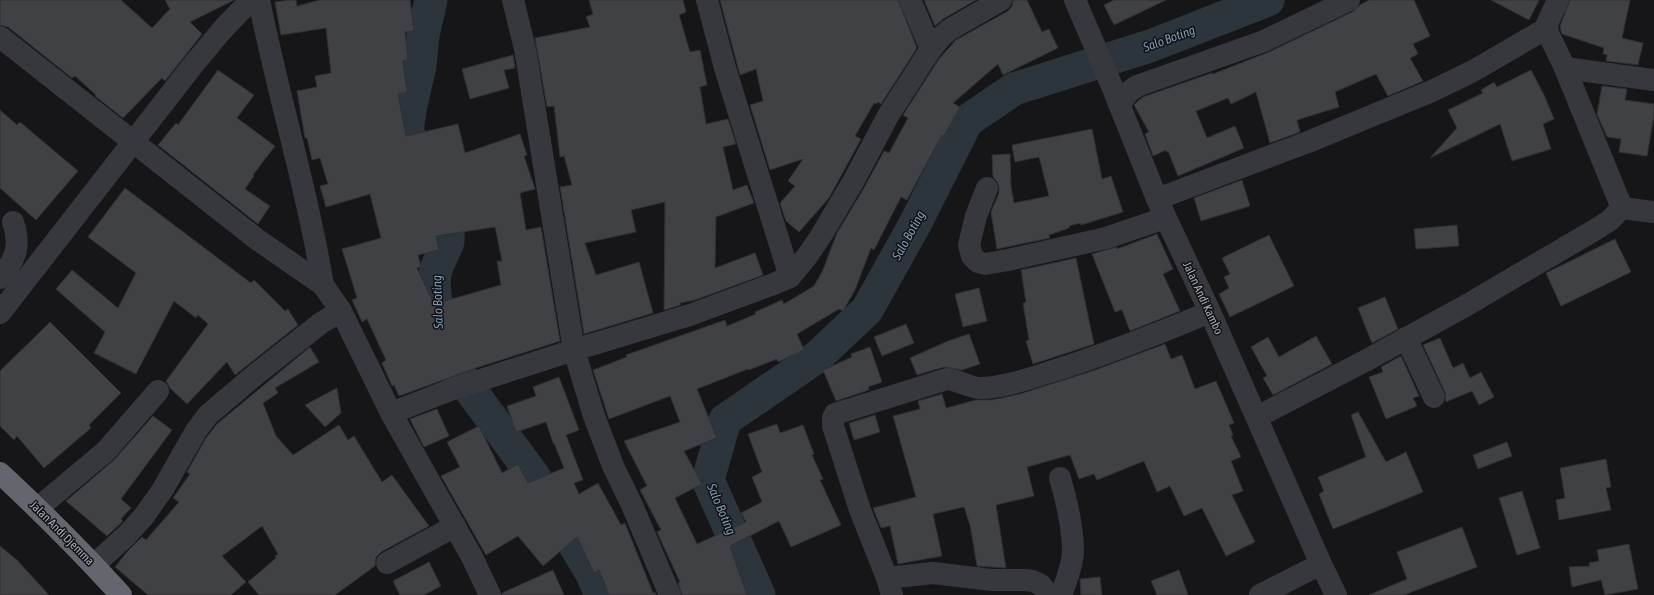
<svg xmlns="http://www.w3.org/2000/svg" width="1654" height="595" font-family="'Asap Condensed',sans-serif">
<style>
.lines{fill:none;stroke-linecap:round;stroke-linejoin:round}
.river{stroke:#2c353c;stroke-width:33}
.building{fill:#404145;stroke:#303034;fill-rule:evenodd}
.minor{stroke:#37383d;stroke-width:22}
.highway{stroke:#63666e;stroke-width:22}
.labels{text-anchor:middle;stroke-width:3;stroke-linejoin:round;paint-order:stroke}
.street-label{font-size:12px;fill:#a8adb8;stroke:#111113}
.water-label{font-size:13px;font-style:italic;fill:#7f9bb3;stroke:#111113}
</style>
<rect width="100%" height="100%" fill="#161618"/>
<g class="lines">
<g class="river">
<path d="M431 0 423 35 420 66 411 105 407 131 448 214V242L436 269 434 281 438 335 458 373 533 475 592 574 601 595"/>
<path d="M759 595 708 480 725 420 817 357 867 310 915 224 967 121 1014 89 1150 46 1268 0"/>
</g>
</g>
<g class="building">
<path d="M0 0H121L152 28 170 9 165 0H234L190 22 202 34 165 81 162 78 123 118 95 96 96 95 75 76 72 78 8 27 0 25Z"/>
<path d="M290 0H296L297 6 320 0H410L414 31 405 32 408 60 403 61 407 92 398 94 406 136 458 124 465 153 520 134 527 155 524 156 535 189 520 193 526 230 541 227 560 341 476 368 399 396 394 385 392 386 382 363 386 360 367 319 362 322 352 300 357 298 342 249 381 238 370 194 326 207 320 186 328 184 320 158 312 160 307 138H305L297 91 317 87 315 76 331 73 326 28 281 35 275 2ZM495 227 502 261H497L501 285 434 304 417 268 421 267 418 255 439 250 436 236Z"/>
<path d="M589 0H683L686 12 679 15 690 52 700 50 707 85 700 87 706 124 728 119 736 144 723 147 733 190 747 185 754 203 716 217 715 268 755 253 763 275 695 300 680 303 681 305 664 310 665 202 631 210 636 232 585 243 596 275 639 262 653 313 584 334 560 187 572 185 564 156 560 157 554 106 547 107 535 38 590 27 586 17 593 14Z"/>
<path d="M720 0H898L917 48 881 104 878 102 876 104 874 103 855 136 861 139 829 198 799 232 786 221 780 203 795 186 788 181 803 159 770 170 750 105 763 101 756 69 740 75Z"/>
<path d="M924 0H976L943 19 935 26Z"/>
<path d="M1013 0H1027L1042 32 1049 29 1058 48 1003 75 998 64 953 103 960 107 944 136 942 135 907 200 901 197 874 250 871 248 855 290 843 311 839 309 797 334 804 350 778 362 777 359 749 370 748 369 697 389 717 438 684 451 702 484 675 498 697 544 746 522 741 513 762 502 752 477 762 472 748 434 777 424 780 433 803 425 814 454 812 455 823 479 820 480 841 525 791 547 779 521 730 546 747 595H682L678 583 680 582 657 532 661 530 640 490 647 486 624 441 680 422 670 396 609 419 593 370 627 357 626 355 725 320 727 326 756 314 755 312 782 300 784 304 814 286 823 270 837 233 864 188 884 151 889 153 908 118 903 115 939 59 956 40 1008 11 1012 6Z"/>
<path d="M1114 0H1166L1114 25 1104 5Z"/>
<path d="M1369 0H1414L1430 36 1413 44 1418 54 1410 58 1423 81 1388 96 1376 74 1335 92 1339 107 1297 120 1300 132 1270 143 1256 92 1231 104 1228 98 1196 111 1207 138 1235 126 1244 148 1178 176 1168 151 1166 152V150L1153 156 1145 134 1149 132 1134 105 1139 100 1143 97 1212 73 1213 74 1269 52 1354 11 1360 5Z"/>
<path d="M1491 0H1539L1529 20Z"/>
<path d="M1570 0H1630L1622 38 1643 43 1638 65 1606 61 1607 55 1603 54 1604 48 1562 34 1560 26Z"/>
<path d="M513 55 515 68 504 70 509 88 470 99 462 69Z"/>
<path d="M218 70 254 95 237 118 275 146 253 175 254 176 245 189 270 206 258 224 158 145 176 123 178 125Z"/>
<path d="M1531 70 1545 97 1554 119 1543 124 1551 149 1512 161 1500 124 1430 158 1457 128 1448 110 1483 93 1481 90 1494 82 1497 87Z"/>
<path d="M1602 86 1627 89 1625 100 1654 104V115L1647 156 1619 152 1621 139 1607 137 1597 114Z"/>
<path d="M0 110 17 125 20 122 78 171 36 220 0 188Z"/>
<path d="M1092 129 1102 179 1111 176 1123 212 1081 225 1080 223 1069 226V228L1049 235 1050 238 997 249 991 212 999 193V187L997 181 993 177 992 155 1010 154 1011 187 1014 203 1049 196 1039 157 1015 162 1012 145Z"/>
<path d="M1242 180 1250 206 1201 221 1194 198Z"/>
<path d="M125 188 251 283 254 280 285 311 288 309 298 325 235 375 227 362 187 404 170 388 166 381 208 324 198 315 196 318 174 301 136 374 94 353 105 332 56 289 72 270 118 308 136 273 88 237Z"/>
<path d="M1457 225 1459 246 1416 249 1414 229Z"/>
<path d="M1157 234 1173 269 1163 274 1180 311 1130 331 1122 310 1115 312 1092 254 1117 247V249Z"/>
<path d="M1269 235 1294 286 1230 317 1219 294 1229 288 1224 277 1230 274 1222 258Z"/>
<path d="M1615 239 1631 272 1561 306 1546 273Z"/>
<path d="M1076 258 1094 344 1033 364 1026 341 1029 340 1023 303 1026 302 1021 270Z"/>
<path d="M979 288 987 321 963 327 955 294Z"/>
<path d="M1385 297 1398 329 1372 343 1358 308Z"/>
<path d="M50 322 121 393 89 425 91 428 44 468 17 436 14 440 0 426V371Z"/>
<path d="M906 324 914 343 882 356 874 337Z"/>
<path d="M969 334 980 364 962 370 944 367 917 375 910 358 948 341Z"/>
<path d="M1316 336 1332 364 1273 395 1263 378 1267 376 1251 347 1268 337 1279 357Z"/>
<path d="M1440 338 1453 368 1463 363 1470 378 1481 372 1494 397 1479 405 1472 391 1446 402 1445 392 1423 345Z"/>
<path d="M1165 344 1171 359 1182 355 1195 389 1216 381 1234 423 1229 425 1233 435 1231 436 1241 457 1231 461 1243 491 1232 495 1255 542 1226 556 1202 508 1184 516 1170 486 1157 492 1144 461 1097 480 1094 474 1079 479 1070 455 1027 467 1034 496 996 505 1006 568 977 566 970 525 964 507 933 514 942 556 898 564 890 526 881 528 873 508 916 497 893 416 920 409 918 401 942 394 946 408 976 400H992L1020 394 1095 370Z"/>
<path d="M310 347 319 362 275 388 278 393 263 403 276 436 293 455 339 425 348 440 354 436 382 482 392 475 429 526 381 552 376 557 375 566 335 595H259L248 582 276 558 275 556 278 554 262 526 222 556 246 582 231 595H148L115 567 126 553 142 537 146 540 179 502 173 498 190 474 187 472 206 438 217 424Z"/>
<path d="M870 347 882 382 868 387 869 390 836 401 823 370 852 357 851 354Z"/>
<path d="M1401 356 1419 396 1413 398 1417 406 1386 419 1369 377 1383 372 1381 367Z"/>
<path d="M559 377 579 430 566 435 583 480 574 483 579 494 598 483 621 525 625 523 653 593 655 592 656 595H609L599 570 594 573 577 537 543 566 518 536 486 555 441 476 460 467 447 442 479 426 502 473 518 464 528 483 564 468 554 443H553L546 422 516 432 507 406 536 396 533 387Z"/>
<path d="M337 388 341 413 325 427 305 405Z"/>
<path d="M437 409 449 436 424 447 410 419Z"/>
<path d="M1358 412 1386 462 1406 452 1423 492 1333 529 1319 494 1324 491 1318 477 1366 457 1351 415Z"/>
<path d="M875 415 880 432 854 440 849 423Z"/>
<path d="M153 416 172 430 121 499 131 508 121 519 123 521 107 536 66 501 114 460Z"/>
<path d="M1507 442 1512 456 1478 469 1473 455Z"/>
<path d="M1606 459 1611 487 1606 488 1611 510 1559 520 1556 500 1565 498 1560 468Z"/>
<path d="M1522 491 1540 548 1517 555 1499 498Z"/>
<path d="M1462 527 1477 567 1404 595H1369L1407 579 1397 552Z"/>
<path d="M1629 544 1638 589 1605 595 1601 580 1572 587 1569 567 1590 566 1589 563 1599 561 1597 550Z"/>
<path d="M0 546 17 560 49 595H0Z"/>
<path d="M429 562 441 586 424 595H400L393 581Z"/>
<path d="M553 570 564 595H502V593Z"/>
<path d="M1179 570 1188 595H1157L1151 581Z"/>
<path d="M1100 577 1102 595H1081L1080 579Z"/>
</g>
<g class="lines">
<g class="minor">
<path d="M259 0C278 95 307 189 323 285"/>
<path d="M513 0 525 49 574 350 594 416 613 466 632 505 670 595"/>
<path d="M707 0 725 68 790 277"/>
<path d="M910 0 931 49"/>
<path d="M1075 0 1114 91 1157 199 1210 312 1321 564 1336 595"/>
<path d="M0 37 258 240 323 285 341 311 391 413 472 557 490 595"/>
<path d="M1565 68 1654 80"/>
<path d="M1119 104 1130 91 1137 86 1264 41 1349 0"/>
<path d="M987 188 976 216 969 245 972 256 978 262 985 264 1008 260 1106 238 1165 218"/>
<path d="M1157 199 1308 142 1432 91 1473 71 1547 28"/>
<path d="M1622 208 1654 212"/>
<path d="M0 278C16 259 21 246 13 222"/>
<path d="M0 313 193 65 223 29 251 0"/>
<path d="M1406 338 1434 397"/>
<path d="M391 413 453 389 574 350 690 315 771 285 790 277 808 255 822 234 853 182 889 114 929 52 941 37 949 30 1001 0"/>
<path d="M1257 417 1365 361 1467 305 1593 231 1609 221 1622 208 1565 68 1548 33 1547 24 1558 0"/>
<path d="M1060 478C1067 502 1073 527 1073 552 1072 567 1066 582 1061 595"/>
<path d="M38 508 106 451 158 391"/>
<path d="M387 563 455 526"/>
<path d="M94 565 127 535 144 516 163 489 196 431 208 415 255 375 321 323 341 311"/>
<path d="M887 578 933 573 992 580H1025L1033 581 1041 585 1049 595"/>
<path d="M892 595 887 578 860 510 833 426V418L835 414 947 379C959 380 972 389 982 388 1005 387 1028 379 1050 372 1105 355 1157 334 1210 312"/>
<path d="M1260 595 1321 564"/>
</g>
<path class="highway" d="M0 473C42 512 82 552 121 595"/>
</g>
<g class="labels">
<g class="street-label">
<text transform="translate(1203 298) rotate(65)" y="4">Jalan Andi Kambo</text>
<text transform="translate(62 533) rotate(45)" y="4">Jalan Andi Djemma</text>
</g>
<g class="water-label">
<text transform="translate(1169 38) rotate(-20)" y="5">Salo Boting</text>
<text transform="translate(908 235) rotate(-61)" y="5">Salo Boting</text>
<text transform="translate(437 302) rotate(-92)" y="5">Salo Boting</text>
<text transform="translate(722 509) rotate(67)" y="5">Salo Boting</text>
</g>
</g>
</svg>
